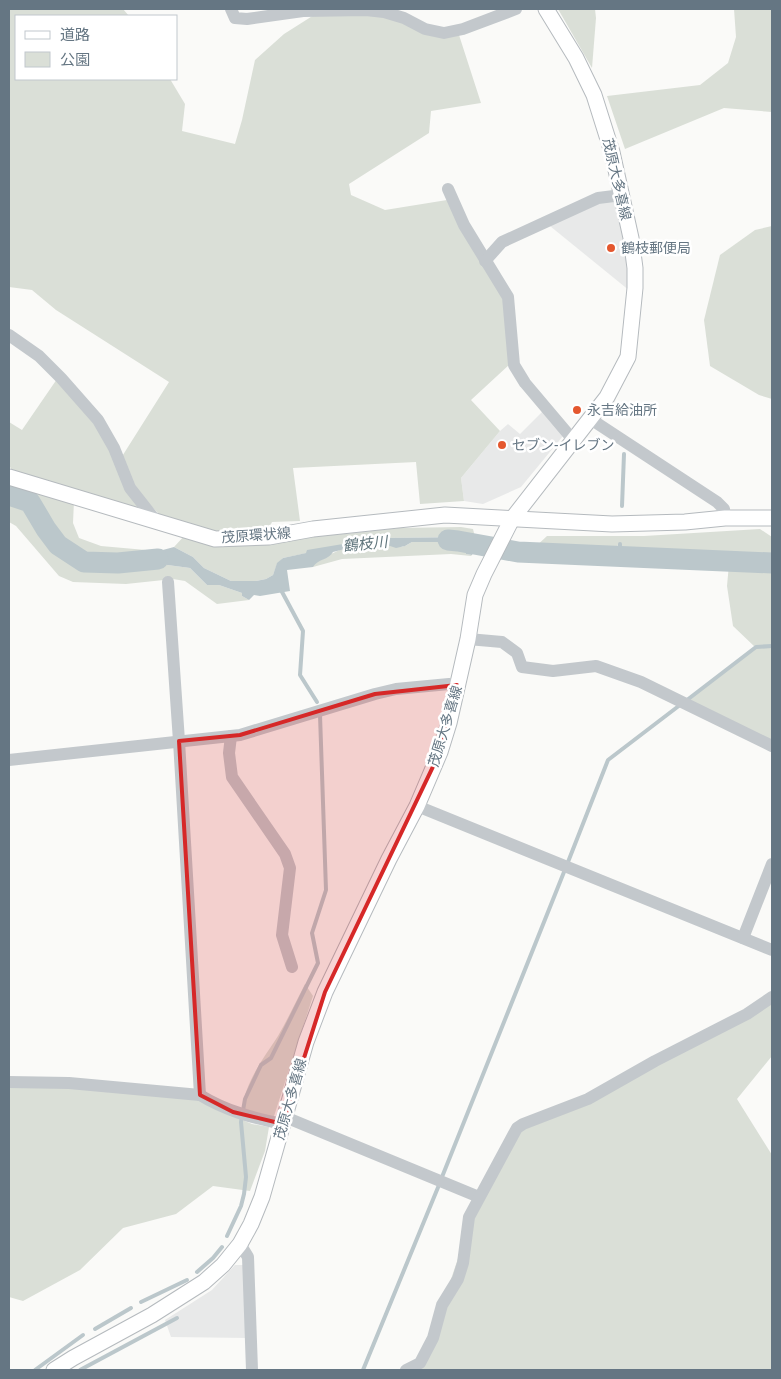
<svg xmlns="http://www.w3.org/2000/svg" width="781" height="1379" font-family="'Noto Sans','Noto Sans JP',sans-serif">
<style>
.built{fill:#e8e9e9}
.green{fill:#dadfd7}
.water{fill:#bbc7cb}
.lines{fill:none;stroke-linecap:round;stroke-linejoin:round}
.stream{stroke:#bbc7cb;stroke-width:4}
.river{stroke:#bbc7cb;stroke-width:21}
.major-casing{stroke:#b5babe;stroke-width:17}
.minor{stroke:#c3c8cc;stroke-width:12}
.major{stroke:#fff;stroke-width:15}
.marked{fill:#d62828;fill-opacity:0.2;stroke:#d62828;stroke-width:4;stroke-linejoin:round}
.poi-dot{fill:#e4572e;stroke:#fff;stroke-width:2}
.labels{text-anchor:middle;stroke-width:5;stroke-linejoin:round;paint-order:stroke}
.street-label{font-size:14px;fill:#657683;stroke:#fff}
.poi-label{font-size:14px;fill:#657683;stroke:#fff;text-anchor:start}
.water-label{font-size:15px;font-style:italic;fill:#60757c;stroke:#fff}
</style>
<rect width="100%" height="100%" fill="#fafaf8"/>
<g class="built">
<path d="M616 200 631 270 630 291 550 226 594 203Z"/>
<path d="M545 409 563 436 521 487 483 504 464 501 461 478 500 431 508 424 520 434Z"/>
<path d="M235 1265H244L248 1338 171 1337 165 1320 212 1290Z"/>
</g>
<g class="green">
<path d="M9 9H123L129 16H16V79H170L185 104 182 131 235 144 242 120 255 60 284 34 314 15H382L459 35 481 103 431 111 429 133 349 184 351 195 385 210 447 200 504 298 510 364 471 400 500 431 461 478 464 501 420 504 416 462 293 468 300 521 272 522 267 532 254 534 212 531 159 514 138 493 121 458 169 382 56 310 32 290 9 287Z"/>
<path d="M558 9H595L596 18 592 68Z"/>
<path d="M734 9H772V112L724 108 625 149 607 96 700 85 728 63 736 37Z"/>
<path d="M772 226V399L759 395 710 366 704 320 720 255 755 230Z"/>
<path d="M57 379 96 425 141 511 15 476 9 465V422L22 430Z"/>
<path d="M9 481 74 501 73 523 79 538 101 546 157 551 130 559 131 564H160L190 568 207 585H219L242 593V596L249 600 217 604 185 581 173 579 126 584 73 582 59 576 16 526 9 522Z"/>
<path d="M461 527 473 529 475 537 379 538 283 558 277 564 273 575 266 579 256 581H231L204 568 193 557 174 547 185 535 304 536 345 534 398 528Z"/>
<path d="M760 529 772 537V555L770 558 684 553 681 555 621 553V544H618L617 552 532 550 547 536H644Z"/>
<path d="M412 542H450L460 544 466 550V554L472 555 471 556 451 554 342 559 313 567 314 563C331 555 338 548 358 545 366 544 378 544 386 545 399 546 400 550 412 542Z"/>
<path d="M729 564 772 567V742L687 700 755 647 733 626 727 586Z"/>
<path d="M305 984 313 996 274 1116 268 1117 242 1112C244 1083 263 1059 278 1036 288 1019 296 1001 305 984Z"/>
<path d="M772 1001V1056L737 1099 772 1155V1370H412L422 1365 473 1214 520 1129Z"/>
<path d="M9 1086H63L195 1097 218 1110 252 1124 269 1127 265 1151 250 1191 213 1186 176 1214 123 1228 80 1270 23 1301 9 1297Z"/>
</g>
<path class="water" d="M475 537 476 547 472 555 466 554V550L460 544 450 542H412L405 546 396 548 387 545H360L333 552C329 560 317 559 313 567L287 570 290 591 260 596 254 595 249 600 242 596V593L219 585H207L190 568 160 564H131L129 559 174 547 193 557 204 568 231 581H256L266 579 273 575 277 563 283 558 306 553 307 550 379 538Z"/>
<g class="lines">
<g class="stream">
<path d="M622 506 624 454"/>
<path d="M620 557V544"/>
<path d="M281 590 303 631 300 675 317 702"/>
<path d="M687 700 756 647 772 646"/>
<path d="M568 862 608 760 680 705"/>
<path d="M442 1177 564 872"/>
<path d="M227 1236 241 1206 244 1194 246 1177 241 1122 245 1099 261 1065 271 1058 318 963 312 933 326 890 320 715"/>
<path d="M197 1272 213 1258 222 1247"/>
<path d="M141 1302 187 1280"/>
<path d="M95 1329 131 1308"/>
<path d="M35 1370 83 1335"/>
<path d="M80 1370 177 1318"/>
<path d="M363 1370 439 1185"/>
</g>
<g class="river">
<path d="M9 495 30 502 46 529 58 545 84 562 118 563 158 559"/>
<path d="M448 540 458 541 518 552 772 563"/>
</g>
<g class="major-casing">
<g id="major">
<path d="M9 477 215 539 269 537 313 529 445 515 612 524 685 522 725 518H772"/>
<path d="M54 1370 73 1358 152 1315 204 1282 223 1265 240 1244 251 1224 262 1197 306 1042 325 992 389 859 417 806 440 752 449 723 468 639 475 595 484 574 512 519 607 397 628 357 635 288V268L631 238 612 152 594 95 576 58 546 9"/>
</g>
</g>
<g class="minor">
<path d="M231 9 235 18 247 19 303 11 366 10 384 12 404 18 425 29 444 33 463 29 516 9"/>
<path d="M448 189 464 225 508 297 514 365 525 383 574 441"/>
<path d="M485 261 502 242 598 198 622 195"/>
<path d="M9 335 39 356 61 378 98 420 114 448 130 488 156 521"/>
<path d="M589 418 717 502 724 509 725 518"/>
<path d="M168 582 179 741 200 1095"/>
<path d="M468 639 502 642 517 653 522 667 553 671 596 666 641 682 772 746"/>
<path d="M231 736 229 753 232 777 285 854 290 868 282 935 292 967"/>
<path d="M9 760 240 735 375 694 396 689 449 684 457 685"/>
<path d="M417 806 772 950"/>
<path d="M743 938 772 864"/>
<path d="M9 1082 69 1083 200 1095C226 1111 253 1118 283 1124"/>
<path d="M285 1117 479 1197"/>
<path d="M240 1244 248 1257 252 1370"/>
<path d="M406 1370 420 1363 433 1338 442 1305 458 1279 463 1263 469 1217 517 1128 523 1124 588 1099 655 1061 747 1014 772 997"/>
</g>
<use href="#major" class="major"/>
</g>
<path class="marked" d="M457 685 440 752 325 992 283 1124 233 1112 200 1095 179 741 240 735 375 694Z"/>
<g class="poi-dot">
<circle cx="611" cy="248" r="5"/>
<circle cx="577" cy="410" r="5"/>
<circle cx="502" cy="445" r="5"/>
</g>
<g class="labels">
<g class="street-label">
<text transform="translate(617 179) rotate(77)" y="5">茂原大多喜線</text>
<text transform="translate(256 535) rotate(-4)" y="5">茂原環状線</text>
<text transform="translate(445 726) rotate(-73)" y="5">茂原大多喜線</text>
<text transform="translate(290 1099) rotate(-74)" y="5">茂原大多喜線</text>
</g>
<g class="poi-label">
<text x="621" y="253">鶴枝郵便局</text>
<text x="587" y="415">永吉給油所</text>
<text x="512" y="450">セブン-イレブン</text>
</g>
<g class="water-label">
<text transform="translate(365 544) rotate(-6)" y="5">鶴枝川</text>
</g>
</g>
<rect width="781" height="1379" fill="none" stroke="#657683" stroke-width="20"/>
<rect x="15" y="15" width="162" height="65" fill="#ffffff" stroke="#c1c8cd"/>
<rect x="25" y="31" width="25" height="8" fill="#ffffff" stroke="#c1c8cd"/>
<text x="60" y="40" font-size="15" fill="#657683">道路</text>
<rect x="25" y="52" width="25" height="15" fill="#dadfd7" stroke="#c1c8cd"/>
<text x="60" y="65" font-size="15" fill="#657683">公園</text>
</svg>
